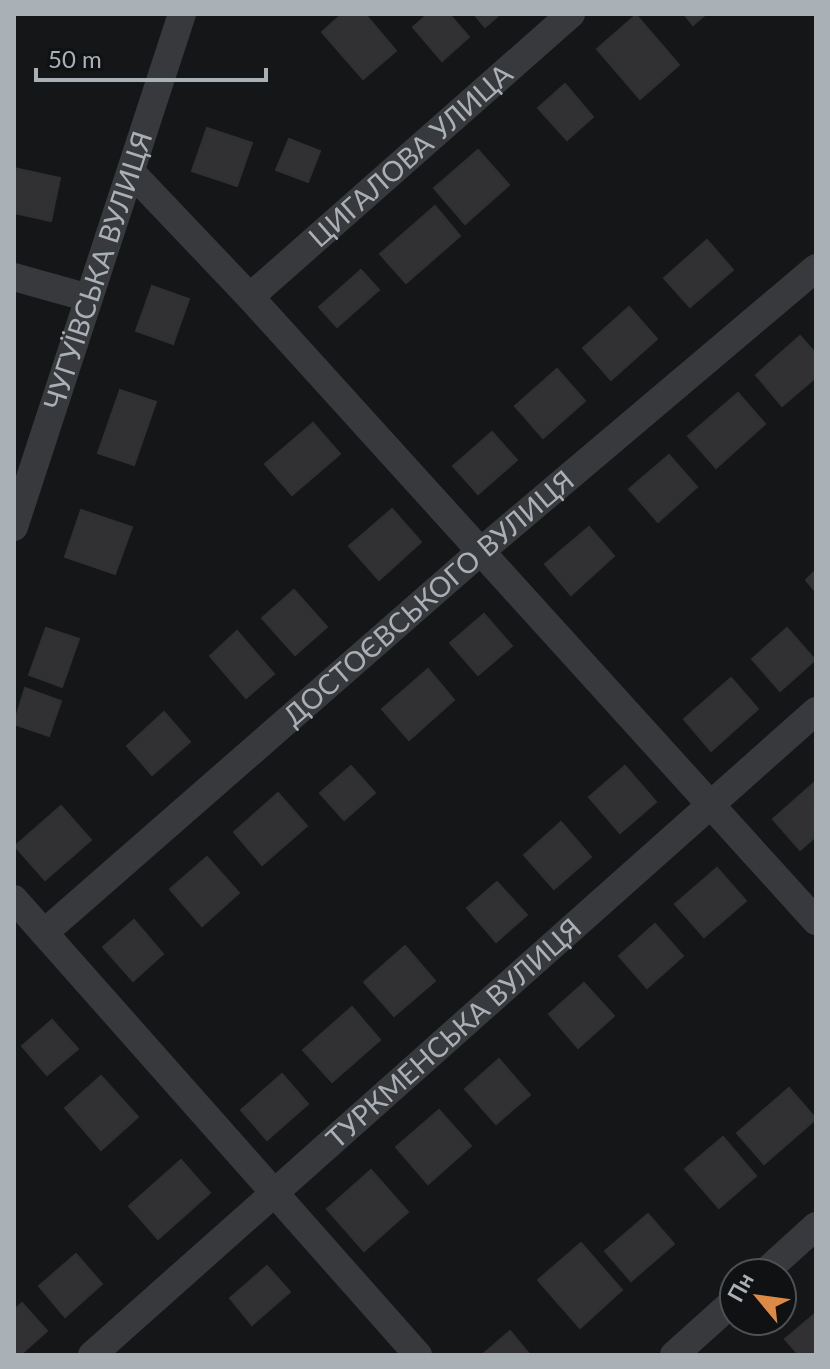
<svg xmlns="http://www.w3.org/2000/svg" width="830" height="1369" font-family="Lato,sans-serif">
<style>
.building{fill:#313133;stroke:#303033;stroke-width:2}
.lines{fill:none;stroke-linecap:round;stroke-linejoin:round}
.minor{stroke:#37393c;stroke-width:28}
.labels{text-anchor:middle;stroke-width:7;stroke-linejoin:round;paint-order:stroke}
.street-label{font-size:28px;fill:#a9b0b6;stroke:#101112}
</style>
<rect width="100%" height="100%" fill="#151617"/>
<g class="building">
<path d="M342 14H365L396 51 363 79 322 32Z"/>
<path d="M428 14H449L469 37 442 61 413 27Z"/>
<path d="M474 14H500L485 27Z"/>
<path d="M684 14H706L693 25Z"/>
<path d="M636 15 679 65 640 99 597 49Z"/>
<path d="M565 84 593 117 567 140 538 108Z"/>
<path d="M207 128 252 143 237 186 192 171Z"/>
<path d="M289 139 320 151 308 182 276 170Z"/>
<path d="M478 150 509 185 465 224 434 188Z"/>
<path d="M14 168 60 178 51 221 14 213Z"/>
<path d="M435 206 460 236 406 283 380 254Z"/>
<path d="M707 240 733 270 690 307 664 278Z"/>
<path d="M361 270 379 290 337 327 319 307Z"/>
<path d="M152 286 189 299 173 344 136 331Z"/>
<path d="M629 307 657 339 611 380 583 348Z"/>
<path d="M800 336 816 354V377L782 406 756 375Z"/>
<path d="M557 369 585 401 543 438 515 406Z"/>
<path d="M120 390 156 402 134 465 98 453Z"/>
<path d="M738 393 765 424 716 468 688 436Z"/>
<path d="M313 423 340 454 292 495 265 464Z"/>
<path d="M492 432 517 460 478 494 453 466Z"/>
<path d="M669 455 697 487 658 522 629 489Z"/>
<path d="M392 509 421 542 379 580 349 546Z"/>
<path d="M81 510 132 527 115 574 65 557Z"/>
<path d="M589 527 614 556 571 595 545 564Z"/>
<path d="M816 570V592L806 580Z"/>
<path d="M294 590 327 627 295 655 262 618Z"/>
<path d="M484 614 512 646 478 675 450 643Z"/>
<path d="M46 628 79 639 62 687 29 675Z"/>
<path d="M787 628 815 660 780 691 752 659Z"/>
<path d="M237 631 274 674 246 698 210 656Z"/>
<path d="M428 669 454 700 409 740 382 709Z"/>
<path d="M731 678 758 709 711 751 684 719Z"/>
<path d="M25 688 61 701 49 736 14 724Z"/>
<path d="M164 712 190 742 152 775 127 746Z"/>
<path d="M351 766 375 793 344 820 320 793Z"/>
<path d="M625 766 656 802 620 833 589 797Z"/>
<path d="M814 783 816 836 800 850 773 819Z"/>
<path d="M278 793 307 826 262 865 234 832Z"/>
<path d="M61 806 91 840 45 880 15 846Z"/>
<path d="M561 822 591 857 554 889 524 855Z"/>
<path d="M207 857 239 893 202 926 170 889Z"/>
<path d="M717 868 746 901 704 937 675 904Z"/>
<path d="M497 882 527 915 496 942 467 908Z"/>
<path d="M134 920 163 954 133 981 103 947Z"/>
<path d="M655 924 683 956 647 988 619 956Z"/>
<path d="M405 946 435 981 394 1016 364 982Z"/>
<path d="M584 983 614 1016 578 1048 549 1014Z"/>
<path d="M352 1007 380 1040 332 1082 303 1050Z"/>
<path d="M52 1020 78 1049 47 1075 22 1046Z"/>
<path d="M499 1059 530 1095 496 1124 465 1089Z"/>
<path d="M282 1074 308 1104 267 1140 241 1110Z"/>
<path d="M101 1076 138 1117 101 1150 65 1108Z"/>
<path d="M789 1088 816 1119 764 1164 737 1133Z"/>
<path d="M439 1110 471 1146 428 1184 396 1147Z"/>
<path d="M723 1137 756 1176 719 1208 685 1169Z"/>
<path d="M181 1160 210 1193 158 1239 129 1206Z"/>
<path d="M371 1170 408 1212 364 1251 327 1209Z"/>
<path d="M648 1214 674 1244 631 1281 605 1251Z"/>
<path d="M581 1243 622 1290 580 1328 538 1280Z"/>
<path d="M76 1254 102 1284 65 1317 39 1286Z"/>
<path d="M267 1266 290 1292 252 1325 230 1298Z"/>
<path d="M22 1303 47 1331 20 1355H14V1310Z"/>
<path d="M816 1313V1355H799L785 1339Z"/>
<path d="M510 1331 530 1355H482Z"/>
</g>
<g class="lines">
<g class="minor">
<path d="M132 173 250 297 816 921"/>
<path d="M14 277 89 298"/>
<path id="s1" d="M250 297 571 14"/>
<path id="s2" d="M14 527 182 14"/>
<path d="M14 899 418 1355"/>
<path id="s3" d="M44 933 480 552 816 268"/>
<path d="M764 1273 816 1226"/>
<path id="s4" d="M92 1355 816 711"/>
<path d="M674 1355 734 1301"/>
</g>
</g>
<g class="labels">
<g class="street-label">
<text dy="10" stroke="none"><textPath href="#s1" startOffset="214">ЦИГАЛОВА УЛИЦА</textPath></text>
<text dy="10" stroke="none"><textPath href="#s2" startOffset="270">ЧУГУЇВСЬКА ВУЛИЦЯ</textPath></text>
<text dy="10" stroke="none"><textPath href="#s3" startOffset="510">ДОСТОЄВСЬКОГО ВУЛИЦЯ</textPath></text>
<text dy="10" stroke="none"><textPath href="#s4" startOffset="484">ТУРКМЕНСЬКА ВУЛИЦЯ</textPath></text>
</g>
</g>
<rect width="830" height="1369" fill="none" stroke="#a9b0b6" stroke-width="32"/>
<g transform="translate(758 1297) rotate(299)"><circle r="38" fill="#101112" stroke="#4d5154" stroke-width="2"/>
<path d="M0-6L14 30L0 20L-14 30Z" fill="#de8a47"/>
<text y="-12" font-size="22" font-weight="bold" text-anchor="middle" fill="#a9b0b6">Пн</text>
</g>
<path d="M36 68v12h230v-12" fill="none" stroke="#a9b0b6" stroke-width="4"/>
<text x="48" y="68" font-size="24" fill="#a9b0b6" stroke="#101112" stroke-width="6" paint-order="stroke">50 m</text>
</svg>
